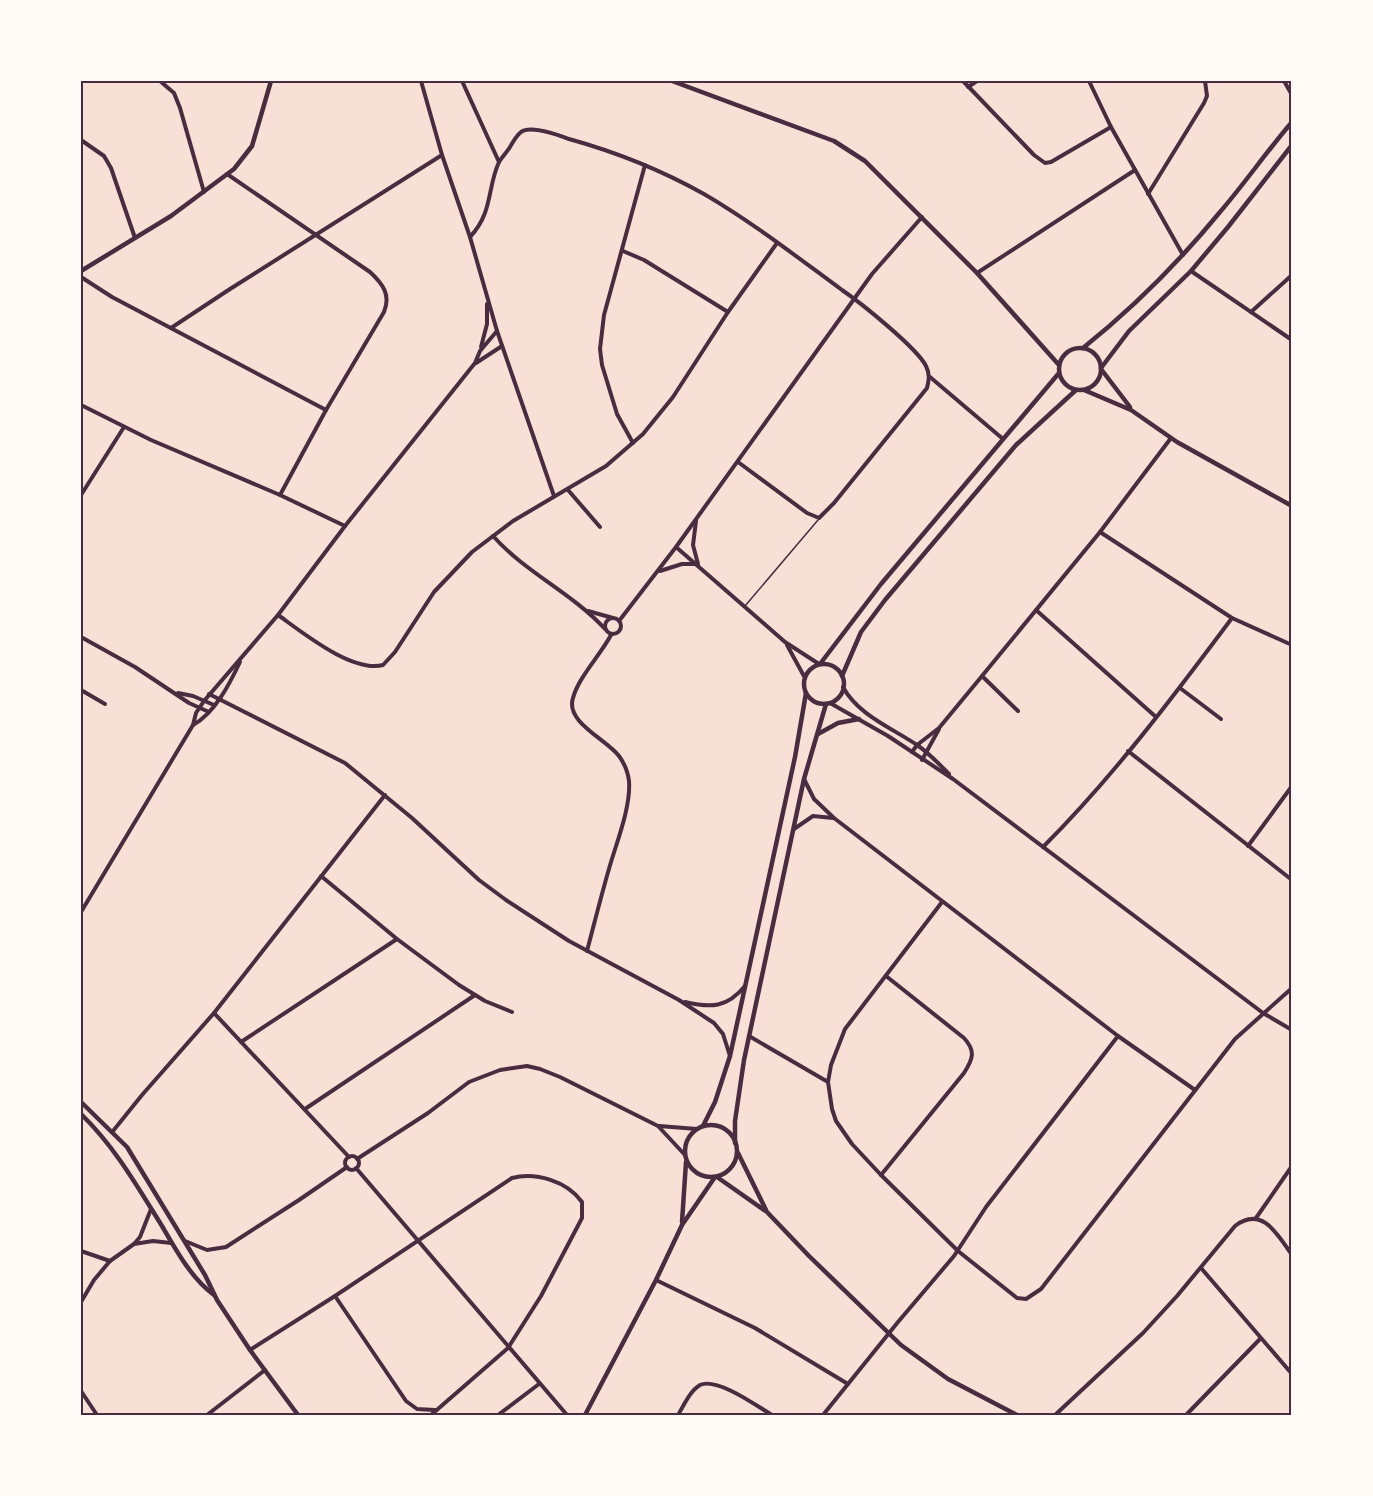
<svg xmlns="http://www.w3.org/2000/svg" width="1373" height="1496" font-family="Helvetica,sans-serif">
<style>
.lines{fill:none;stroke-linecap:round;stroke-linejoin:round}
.service{stroke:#4a2c40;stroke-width:1.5}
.minor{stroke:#4a2c40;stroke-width:4}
.tertiary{stroke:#4a2c40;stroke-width:4.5}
.neatline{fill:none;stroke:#4a2c40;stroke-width:2}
</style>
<rect width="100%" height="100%" fill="#f7e1d7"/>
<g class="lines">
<path class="service" d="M745 606 818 520"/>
<g class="minor">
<path d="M160 81 174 93 180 108 204 192"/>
<path d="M421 81 442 155 470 237 497 331 554 496"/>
<path d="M462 81 499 162"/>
<path d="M963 81 1034 155 1045 163 1051 162 1111 127"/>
<path d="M1089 81 1111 127 1183 255"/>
<path d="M1284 81 1292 95"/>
<path d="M968 87 977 81"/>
<path d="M81 140 104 156 111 168 135 238"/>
<path d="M227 174 370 272C383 284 391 295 384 312L326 410 280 495"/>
<path d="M1148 194 1204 103 1207 96 1205 81"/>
<path d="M470 237C493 213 487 188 499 162 502 157 507 152 510 147 513 142 516 136 521 132 531 125 558 135 569 139 616 152 661 170 704 194 752 222 797 257 842 290 861 303 917 348 926 366 930 374 929 380 927 388L834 503 819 518 807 513 738 462"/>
<path d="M623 251 644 260 728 312"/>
<path d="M1191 271 1292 340"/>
<path d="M977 273 1135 170"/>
<path d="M81 277 112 297 326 410"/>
<path d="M1251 312 1292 275"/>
<path d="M171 328 230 289 442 155"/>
<path d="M481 347 487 324V304"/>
<path d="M476 363 502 346"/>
<path d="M930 377 1003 439"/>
<path d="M81 405 151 440 280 495 345 526"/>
<path d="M633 443 617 414 602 365 600 349 604 315 645 165"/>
<path d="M568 490 600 527"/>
<path d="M81 495 124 427"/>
<path d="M1100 532 1232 618 1292 645"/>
<path d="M493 536C526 573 572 593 605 629"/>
<path d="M676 547 785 642 819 664"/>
<path d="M660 571 682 564H698L693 545 696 521"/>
<path d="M1036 610 1156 717"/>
<path d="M588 611 613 618"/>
<path d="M278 615C302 632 352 673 383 665L395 652 434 592 472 552 513 521 606 466 643 434 673 397 728 312 777 243"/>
<circle cx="613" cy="626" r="8"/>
<path d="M619 621 676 547 872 274 922 217"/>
<path d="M81 637 135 667 189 703 209 712"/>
<path d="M787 645 805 678"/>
<path d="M982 676 1018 711"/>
<path d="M843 687C858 715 892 728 917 745 929 753 939 764 949 774"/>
<path d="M1180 688 1221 719"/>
<path d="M81 690 105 704"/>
<path d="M178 693 193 696 214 705"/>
<path d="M209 694 345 763 412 818 479 880 506 900 569 941 679 1000 714 1023 723 1034 730 1056"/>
<path d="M830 703 888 736 953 779 1263 1013 1292 1030"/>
<path d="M193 725C215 713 230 683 240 662"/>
<path d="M1128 751 1292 880"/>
<path d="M912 752 917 745 939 728 982 676 1100 532 1171 438"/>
<path d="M922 760 939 729"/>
<path d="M804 779 814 799 834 818 1118 1036 1195 1090"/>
<path d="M794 829 813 816 833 818"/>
<path d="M1248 846 1292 786"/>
<path d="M1043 847C1113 777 1173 697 1232 618"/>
<path d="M321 876 397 939 459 985 485 1001 512 1012"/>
<path d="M942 902 845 1029 831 1065 828 1082 832 1109 836 1121 852 1144 881 1175 958 1251 1017 1298 1026 1299 1041 1289 1235 1039 1292 988"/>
<path d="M81 912 193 725 196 713 204 701 278 615 345 526 475 363 480 351 497 331"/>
<path d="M587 951C595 921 602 892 611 862 618 839 631 805 629 781 628 772 624 763 619 756 606 739 565 722 573 698 578 678 601 654 611 635"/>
<path d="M685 1002C711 1008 727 1008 745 986"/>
<path d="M214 1013 349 1157"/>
<path d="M749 1036 828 1082"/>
<path d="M241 1042 397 939"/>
<path d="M305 1109 475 995"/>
<path d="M659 1126 697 1129"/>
<path d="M113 1131 142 1095 214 1013 385 795"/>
<circle cx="352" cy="1163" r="7"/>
<path d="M357 1159 428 1113 469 1082 500 1070 527 1066 540 1069 560 1077 658 1126 685 1155"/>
<path d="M356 1168 567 1415"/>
<path d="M881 1175 964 1073C973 1059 976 1051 964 1038L886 976"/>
<path d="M1256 1218 1292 1166"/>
<path d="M185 1241 207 1250 226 1247 299 1200 347 1167"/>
<path d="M134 1244 153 1241 171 1243"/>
<path d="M81 1251 110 1261"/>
<path d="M1201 1268 1292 1374"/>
<path d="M656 1280 755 1328 848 1384"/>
<path d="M335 1296 406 1401 417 1409 435 1410"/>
<path d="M81 1302 94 1280 110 1261 134 1244 140 1237 151 1209"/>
<path d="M250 1350 335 1296 512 1178C536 1172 567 1181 582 1202V1218L541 1296 508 1348 431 1415"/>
<path d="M81 1391 97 1415"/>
<path d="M207 1415 265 1370"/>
<path d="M498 1415 539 1384"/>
<path d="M678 1415C684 1405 690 1391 700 1385 717 1377 757 1406 772 1415"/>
<path d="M823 1415 898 1322 954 1256 986 1207 1118 1036"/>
<path d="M1055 1415 1143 1333 1177 1296 1235 1226C1262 1205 1278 1235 1292 1255"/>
<path d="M1186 1415 1260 1339"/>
</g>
<g class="tertiary">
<path d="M672 81 834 141 865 161 977 273 1059 365"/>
<path d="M81 271 171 216 234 169 252 146 271 81"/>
<path d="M1083 348C1133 308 1179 262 1220 212 1245 183 1267 151 1292 122"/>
<circle cx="1080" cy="369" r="21"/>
<path d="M1101 368 1129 331 1191 271 1228 227 1292 145"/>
<path d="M1101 369 1130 407"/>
<path d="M1084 390 1131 410 1177 442 1292 506"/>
<path d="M820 664 881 584 1059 373"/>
<circle cx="824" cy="684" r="20"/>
<path d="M842 676 861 632 885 600 1016 445 1076 390"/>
<path d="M818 734 838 723 859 719"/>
<path d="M81 1102 127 1147 205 1275 217 1300 250 1350 298 1415"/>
<path d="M81 1114C115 1147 137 1186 162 1226 176 1250 191 1278 214 1295"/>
<circle cx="711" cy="1151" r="26"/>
<path d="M703 1126 715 1102 730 1056 795 757 806 693"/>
<path d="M735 1143V1121L744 1060 804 779 826 704"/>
<path d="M738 1153 766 1210"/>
<path d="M717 1177 767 1212 809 1256 901 1345 948 1379 1017 1415"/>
<path d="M682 1222 686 1162"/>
<path d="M585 1415 656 1280 682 1225 715 1177"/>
</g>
</g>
<rect width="1373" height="1496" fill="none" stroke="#fffaf5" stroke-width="165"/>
<rect x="82" y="82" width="1208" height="1332" class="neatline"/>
</svg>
